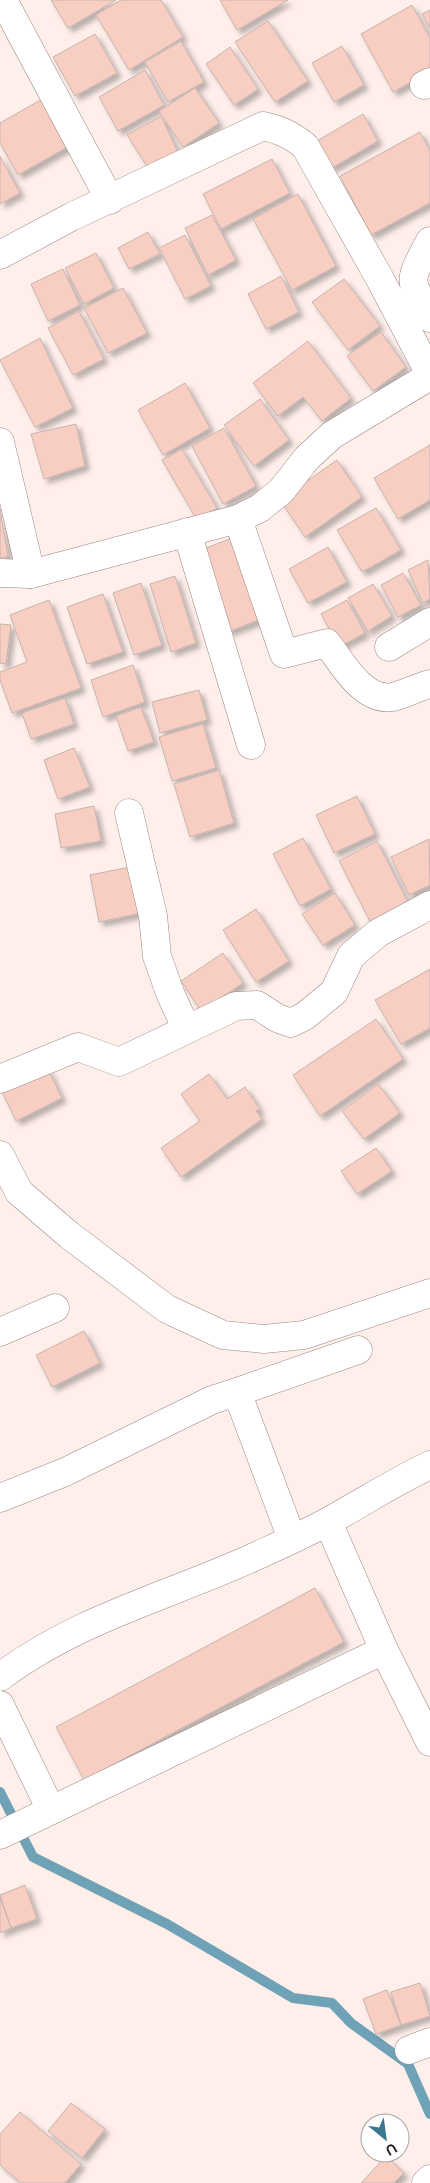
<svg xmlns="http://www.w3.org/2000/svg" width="430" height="2183" font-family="Raleway,sans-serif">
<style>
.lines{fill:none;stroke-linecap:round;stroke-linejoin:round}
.stream{stroke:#70a2b7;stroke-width:10}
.building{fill:#f9cec2;stroke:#c6b3ae;filter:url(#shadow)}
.minor-casing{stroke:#998782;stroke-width:29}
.minor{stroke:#fff;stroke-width:28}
</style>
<defs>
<filter id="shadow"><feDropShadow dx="4.5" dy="4.5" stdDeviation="2.5" flood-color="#0004"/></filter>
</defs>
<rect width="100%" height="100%" fill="#ffefeb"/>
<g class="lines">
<path class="stream" d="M0 1792 33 1857 167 1924 293 1998 332 2003 351 2023 408 2064 430 2114"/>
</g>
<g class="building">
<path d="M51 0H116L68 28Z"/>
<path d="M121 0H161L183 37 129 70 96 15Z"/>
<path d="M220 0H288L237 30Z"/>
<path d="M412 5 430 38V72L393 92 361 34Z"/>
<path d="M430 10V28L422 14Z"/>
<path d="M268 21 308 81 275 102 235 42Z"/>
<path d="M95 34 117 73 75 96 53 57Z"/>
<path d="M181 41 204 82 168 102 145 62Z"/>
<path d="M342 46 364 85 334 102 312 63Z"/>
<path d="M230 47 258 89 234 105 206 64Z"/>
<path d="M145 70 164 105 118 131 99 97Z"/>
<path d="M195 88 219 123 183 147 159 111Z"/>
<path d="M44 98 71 145 18 175 0 143V123Z"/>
<path d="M363 114 378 141 330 169 315 142Z"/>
<path d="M161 116 181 159 152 174 127 135Z"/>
<path d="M420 132 430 151V203L371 235 340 176Z"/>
<path d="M0 156 20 193 0 204Z"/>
<path d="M272 159 290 193 221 229 203 194Z"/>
<path d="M298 194 336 266 292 290 253 219Z"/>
<path d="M212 215 236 260 208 275 185 228Z"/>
<path d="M148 232 160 254 129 269 118 248Z"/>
<path d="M185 235 211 286 185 299 159 248Z"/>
<path d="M96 253 114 288 84 304 65 268Z"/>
<path d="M63 269 80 305 48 321 31 284Z"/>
<path d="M281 276 299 312 266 329 248 294Z"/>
<path d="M344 279 380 326 348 350 312 302Z"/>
<path d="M123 288 147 333 108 353 84 308Z"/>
<path d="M79 311 104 359 73 375 48 328Z"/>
<path d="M381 332 406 367 373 391 347 356Z"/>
<path d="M40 338 73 408 35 427 0 360Z"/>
<path d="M308 341 351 398 322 421 303 397 278 416 253 383Z"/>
<path d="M185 383 210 428 163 455 138 410Z"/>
<path d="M260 399 289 440 254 466 224 425Z"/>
<path d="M76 424 85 466 44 479 31 434Z"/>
<path d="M224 428 256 486 223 504 192 446Z"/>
<path d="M430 445V500L398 519 374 478Z"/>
<path d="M182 449 217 508 197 520 162 460Z"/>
<path d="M337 460 362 497 305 537 280 500Z"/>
<path d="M376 508 401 550 362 572 337 530Z"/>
<path d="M0 509 8 556 0 558Z"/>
<path d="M235 537 264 618 228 632 198 551Z"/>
<path d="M328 547 347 582 308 603 289 569Z"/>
<path d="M428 560 430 599 423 603 408 570Z"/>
<path d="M403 573 421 605 398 617 381 585Z"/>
<path d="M175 576 196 643 171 652 150 584Z"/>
<path d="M141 583 162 645 134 655 113 593Z"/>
<path d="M373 584 392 616 368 631 348 598Z"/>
<path d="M103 594 123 652 87 664 67 607Z"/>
<path d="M49 600 81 688 12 713 0 680V672L27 662 10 615Z"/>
<path d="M347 600 365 633 339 647 321 614Z"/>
<path d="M0 624 11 625 6 664 0 663Z"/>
<path d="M133 665 145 702 103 717 91 680Z"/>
<path d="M199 690 207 720 160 733 152 702Z"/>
<path d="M65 698 74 724 31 739 22 713Z"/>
<path d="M141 707 154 742 128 751 116 716Z"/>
<path d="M203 724 216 768 172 781 159 737Z"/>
<path d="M74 748 90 787 58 799 44 760Z"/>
<path d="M219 770 234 823 190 837 174 784Z"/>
<path d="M357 796 375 834 334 853 316 815Z"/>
<path d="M94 806 101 841 61 848 55 814Z"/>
<path d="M303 838 331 889 300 906 273 854Z"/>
<path d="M429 839 430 885 409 895 391 857Z"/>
<path d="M377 841 410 906 372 925 339 861Z"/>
<path d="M130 867 146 912 99 922 90 875Z"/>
<path d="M335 893 355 925 323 945 302 914Z"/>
<path d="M256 909 289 961 256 982 223 930Z"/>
<path d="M223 953 243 983 201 1011 181 981Z"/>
<path d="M430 969V1028L401 1044 375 1000Z"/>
<path d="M376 1019 403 1059 320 1116 293 1075Z"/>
<path d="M48 1069 62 1098 16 1121 2 1092Z"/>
<path d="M209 1074 227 1099 245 1087 260 1109 256 1111 262 1119 181 1177 161 1148 200 1121 181 1094Z"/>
<path d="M378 1084 400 1113 364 1139 342 1111Z"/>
<path d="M376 1148 392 1171 357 1194 341 1171Z"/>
<path d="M84 1331 100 1363 52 1387 36 1355Z"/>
<path d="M315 1588 344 1642 84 1780 56 1727Z"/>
<path d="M25 1885 37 1919 11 1928 0 1895Z"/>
<path d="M0 1897 11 1928 0 1933Z"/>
<path d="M420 1983 430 2016 401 2025 391 1992Z"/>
<path d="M387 1990 401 2025 376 2034 363 1999Z"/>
<path d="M71 2103 105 2129 82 2158 48 2131Z"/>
<path d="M20 2112 81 2164 65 2183H21L0 2165V2134Z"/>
<path d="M386 2156 404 2173 394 2183H361Z"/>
</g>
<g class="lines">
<g class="minor-casing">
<g id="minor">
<path d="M3 0 110 200"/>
<path d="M424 85 430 82"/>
<path d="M430 241C408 283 408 277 430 318"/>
<path d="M0 255 71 217 263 126C281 130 291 135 305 146L380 279 430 374"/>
<path d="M0 442 31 574"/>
<path d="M238 519 284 654 327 643C342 663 363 702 393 697 405 694 418 687 430 684"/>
<path d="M187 532 251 745"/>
<path d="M0 573 31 574 238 519 260 508 281 491 307 458 332 435 430 376"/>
<path d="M389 647 430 622"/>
<path d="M129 813 153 916 157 956 170 993 186 1028"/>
<path d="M0 1079 78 1047 119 1062 236 1006 257 1005 277 1018 291 1023 305 1016 334 992 351 956 378 933 430 905"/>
<path d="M0 1155 19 1192 69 1235 167 1309 223 1335 264 1339 304 1335 430 1293"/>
<path d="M0 1332 55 1308"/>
<path d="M237 1392 358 1350"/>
<path d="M0 1498 65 1472 212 1400 237 1392 292 1539"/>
<path d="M328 1522 384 1650 430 1742"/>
<path d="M0 1677C75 1620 168 1596 252 1558 278 1546 303 1535 327 1522 362 1503 394 1482 430 1465"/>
<path d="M0 1705 51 1810"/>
<path d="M0 1835 384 1650"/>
<path d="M409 2050 430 2042"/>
<path d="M426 2183 430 2179"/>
</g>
</g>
<use href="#minor" class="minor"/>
</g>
<g transform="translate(385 2138) rotate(151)"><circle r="24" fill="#ffffff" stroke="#a8a5a4"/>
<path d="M0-4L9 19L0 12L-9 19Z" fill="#3a778e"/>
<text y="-8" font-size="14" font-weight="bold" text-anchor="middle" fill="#251e1c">U</text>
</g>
</svg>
